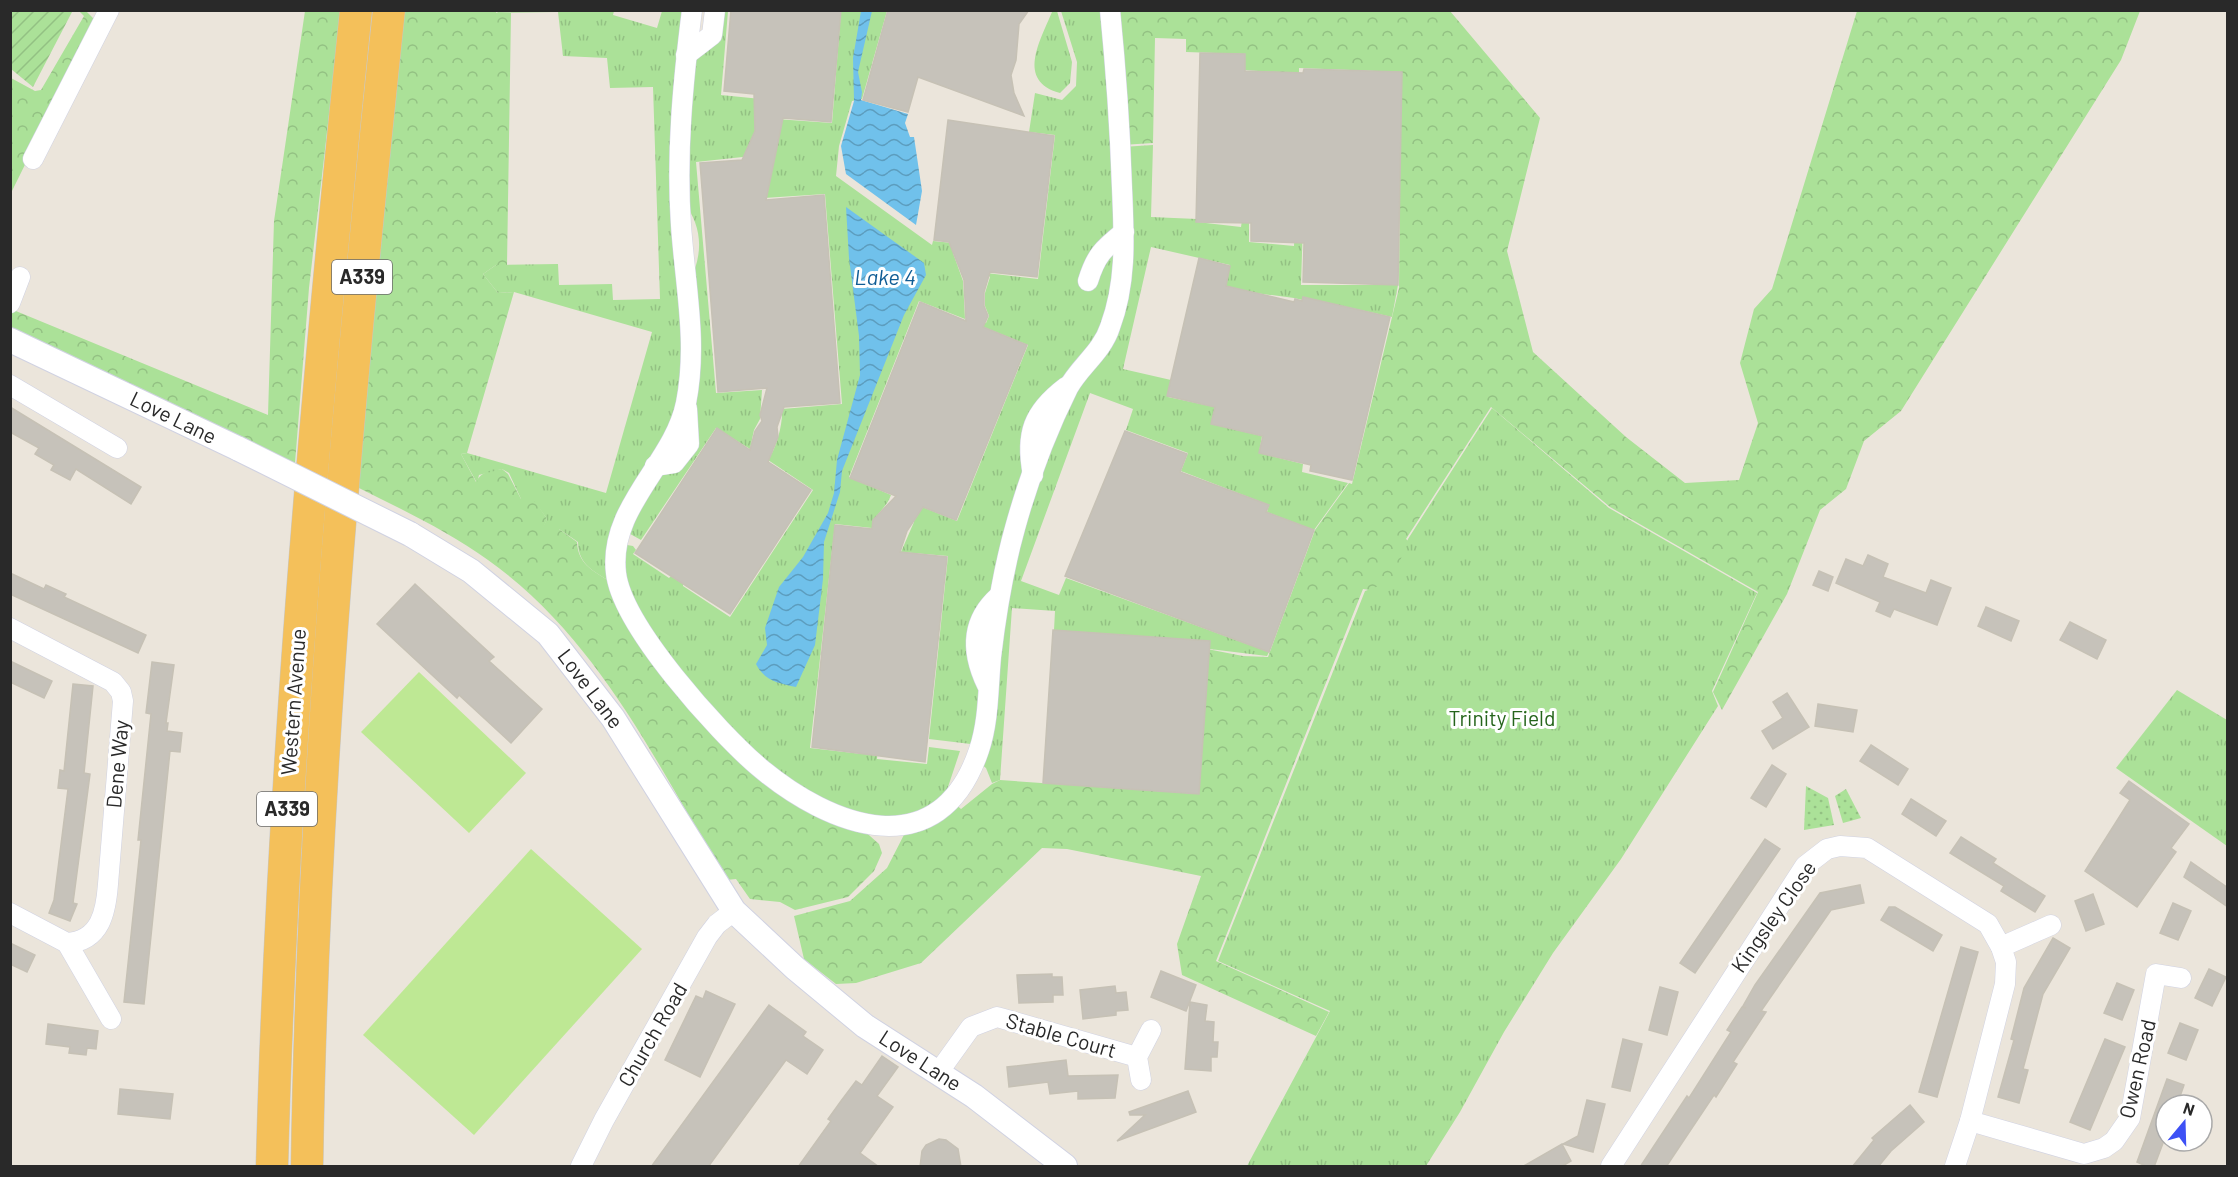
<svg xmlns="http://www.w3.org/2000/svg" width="2238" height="1177" font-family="Barlow,sans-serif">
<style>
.grass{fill:url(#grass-dots)}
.forest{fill:url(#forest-crowns)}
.park{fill:url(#park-tufts)}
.garden{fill:url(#garden-furrows)}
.pitch{fill:#bee894}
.water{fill:url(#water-waves)}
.building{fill:#c6c2ba;stroke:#c6c1b5;stroke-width:1.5}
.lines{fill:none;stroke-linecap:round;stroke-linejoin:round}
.minor-casing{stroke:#d0d2e2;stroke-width:21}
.tertiary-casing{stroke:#d0d2e2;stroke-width:26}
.trunk-casing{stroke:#c7c7c7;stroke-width:33}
.minor{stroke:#fff;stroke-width:20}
.tertiary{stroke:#fff;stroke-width:24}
.trunk{stroke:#f4c05a;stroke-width:32}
.tertiary-bridge-casing{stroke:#d0d2e2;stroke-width:26;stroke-linecap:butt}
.tertiary-bridge{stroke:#fff;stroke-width:24}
.labels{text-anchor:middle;stroke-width:6;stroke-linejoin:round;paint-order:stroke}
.shield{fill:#fff;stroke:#696969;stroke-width:1.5}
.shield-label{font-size:20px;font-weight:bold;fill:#292929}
.street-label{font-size:21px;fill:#292929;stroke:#fff}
.park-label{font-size:21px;fill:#25641b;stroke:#fff}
.water-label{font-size:22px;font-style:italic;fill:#105d95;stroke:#fff}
</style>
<defs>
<pattern id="grass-dots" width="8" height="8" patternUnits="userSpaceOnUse" patternTransform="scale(1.5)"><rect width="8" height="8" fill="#abe198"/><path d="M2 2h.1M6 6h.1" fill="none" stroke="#93c183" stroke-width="1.8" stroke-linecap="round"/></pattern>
<pattern id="forest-crowns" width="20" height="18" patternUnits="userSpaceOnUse" patternTransform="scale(1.5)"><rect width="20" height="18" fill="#abe198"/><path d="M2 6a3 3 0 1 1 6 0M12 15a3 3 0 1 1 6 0" fill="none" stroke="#93c183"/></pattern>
<pattern id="park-tufts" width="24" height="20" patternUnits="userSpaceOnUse" patternTransform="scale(1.5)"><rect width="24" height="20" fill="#abe198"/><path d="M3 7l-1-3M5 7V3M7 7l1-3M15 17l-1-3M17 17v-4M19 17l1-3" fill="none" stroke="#93c183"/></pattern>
<pattern id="garden-furrows" width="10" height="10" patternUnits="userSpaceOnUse" patternTransform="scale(1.5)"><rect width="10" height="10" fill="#abe198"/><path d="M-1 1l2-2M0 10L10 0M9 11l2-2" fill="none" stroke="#93c183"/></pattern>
<pattern id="water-waves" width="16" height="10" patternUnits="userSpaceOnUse" patternTransform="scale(1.5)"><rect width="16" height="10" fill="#70c1eb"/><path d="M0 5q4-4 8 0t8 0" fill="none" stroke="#5c9dbe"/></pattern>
</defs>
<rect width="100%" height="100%" fill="#ebe5db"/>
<g class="grass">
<path d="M1806 786 1828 798 1834 825 1804 830Z"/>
<path d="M1846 789 1861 818 1843 823 1835 796Z"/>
</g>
<g class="forest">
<path d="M498 10 496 13H511L507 265H496L483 274 498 293 514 292 467 453 461 454 476 482C482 471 490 471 502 469L508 474 521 499H534L547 519 543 529H559L577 542C578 566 596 572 614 584L861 828 879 844 882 853 874 871 848 897 795 910 780 902 750 899 736 879 726 880C658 766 600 640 488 560 448 531 401 509 357 487L402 11Z"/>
<path d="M79 11H86L96 21 11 193V78L35 91 41 90 84 16Z"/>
<path d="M305 11H341L309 288 295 463 242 443 11 336V309L268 415 274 221Z"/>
<path d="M1111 11H1450L1540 118 1507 251 1533 352 1626 437 1685 483 1739 480 1758 423 1740 363 1754 309 1772 289 1857 11H2140L2121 60 1901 411 1864 441 1846 489 1820 510 1787 594 1722 710 1713 692 1758 592 1610 507 1491 407 1406 539 1485 609 1363 589 1216 961 1329 1012 1316 1036 1182 975 1177 944 1201 876 1067 849 1042 848 921 963 856 983 836 984 804 959 794 916 850 901 887 868 908 827 953 802 961 809 992 784 1000 780 1199 794 1207 649 1243 656 1268 657 1315 530 1349 483 1352 484 1399 288 1401 72 1299 68V74L1244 70V54L1186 52V39L1155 38 1153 143 1122 145Z"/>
</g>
<g class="park">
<path d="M499 10 614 11 613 15 657 28 662 11H691L684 403 637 490 614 584C596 572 578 566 578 542L559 529H542L547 519 533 499H521L509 473 502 469 479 475 477 483 461 454 467 453 606 493 652 332 514 292 498 293 483 274 496 265 558 264 559 285 612 284 613 300 660 299 653 87 610 88 607 58 563 56 558 12 497 13Z"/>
<path d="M718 11H728L721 95 761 99 752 156 696 162 716 393 762 390 760 419 754 430 750 449 716 428 641 540 623 530 639 492 674 464 688 285C704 254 703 228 683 200L689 58Z"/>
<path d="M841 11H887L862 99 852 101 839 146 836 176 932 245 933 241 972 245 953 253 963 281 965 319 919 301 849 477 891 495C887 508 874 514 872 528L835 524 810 748 862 754 865 726 879 727 877 759 927 764 929 747 960 751 946 793 933 807 890 823 808 798 723 728 632 612 620 549 627 545 633 546 636 550 633 554 669 578 671 576 683 583V586L730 617 813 490 768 460C777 447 783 423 782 409L842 404 825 194 764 198 776 119 832 123Z"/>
<path d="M1057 11 1072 62 1070 83 1060 93C1016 81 1040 41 1052 12Z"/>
<path d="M1061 11H1109L1121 286 1031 475 987 688 979 745 929 739 948 556 901 552 914 522 911 519 910 502 957 521 1028 345 976 324 986 323 989 316 985 306V293L990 277 986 273 1038 279 1055 135 1029 132 1035 93 1062 100 1076 86 1077 62Z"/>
<path d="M1153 145 1151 217 1197 219V222L1241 227 1242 220H1249V242L1294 246 1295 222H1303L1301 285H1398L1392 317 1347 307 1346 310 1294 298 1225 289 1230 265 1151 247 1123 369 1171 380 1168 397 1215 407 1211 424 1262 436 1259 453 1303 464 1302 472 1348 483 1314 530 1267 512 1269 505 1181 471 1188 453 1126 430 1133 409 1090 393 1021 581 1059 595 1066 578 1269 652 1267 656 1054 630 1055 611 1012 608 1000 780 992 783 986 768 976 760 999 596 1056 416 1111 328 1122 147Z"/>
<path d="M1492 408 1609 508 1757 593 1712 691 1718 706 1621 859 1553 953 1504 1032 1460 1112 1426 1166H1247L1330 1011 1218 961 1365 591 1393 581 1408 539Z"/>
<path d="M2177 690 2227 720V846L2116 768Z"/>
</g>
<path class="garden" d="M70 11 72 12 33 87 11 69V11Z"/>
<g class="pitch">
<path d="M419 672 526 773 469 833 361 732Z"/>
<path d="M531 849 642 949 474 1135 363 1035Z"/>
</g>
<g class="water">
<path d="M861 11H872L858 72 862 92 861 100 908 114 905 123 910 137H914L922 191 916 225 846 174 841 146 854 101 853 58Z"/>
<path d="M846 207 924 263 926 275 904 315 842 471 840 492 824 542 823 579 815 645 796 687C778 683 765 681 756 664L767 645 765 628 779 587 803 557 828 513 834 493 837 460 860 375 859 336 849 258Z"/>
</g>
<g class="building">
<path d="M731 10H841L831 122 783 118 766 200 824 195 840 403 784 407 777 427 778 437 768 462 811 490 730 614 635 553 717 428 750 450 755 431 762 421 760 415 767 388 718 392 700 163 742 160 755 131 754 94 724 91Z"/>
<path d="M888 10H1029L1019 24 1016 60 1011 75 1014 93 1024 116 918 77 908 112 863 100Z"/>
<path d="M1200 53 1245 54V71L1303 73 1304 69 1402 72 1398 285 1303 282 1304 243 1251 241V223L1196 222Z"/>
<path d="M948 120 1054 136 1037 277 990 272 984 292V306L988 316 983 327 1027 345 956 520 923 507 907 531 900 552 947 557 925 762 812 747 835 525 872 529 873 520 896 496 850 478 920 302 966 321 964 280 959 267 949 242 934 240Z"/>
<path d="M1199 258 1230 266 1226 286 1294 302 1295 299 1302 301 1303 297 1390 317 1352 480 1310 471 1311 465 1259 453 1263 436 1211 424 1215 407 1167 396Z"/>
<path d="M10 407 141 487 131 504 76 469 70 480 51 470 54 465 35 454 39 448 10 432Z"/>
<path d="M1125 431 1187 454 1180 472 1269 505 1266 512 1314 530 1269 652 1065 576Z"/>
<path d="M1868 555 1888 564 1883 577 1926 593 1931 580 1951 588 1937 625 1894 609 1890 617 1876 611 1880 602 1836 583 1846 559 1863 566Z"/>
<path d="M1819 571 1833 577 1828 591 1813 585Z"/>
<path d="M10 573 44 589 46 585 66 594 64 597 146 635 138 653 10 594Z"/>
<path d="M415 584 494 657 489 661 542 709 511 743 459 695 457 698 377 624Z"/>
<path d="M1986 607 2019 621 2011 641 1978 626Z"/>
<path d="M2070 622 2106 640 2097 659 2060 640Z"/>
<path d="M1053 630 1210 641 1199 794 1043 783Z"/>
<path d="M10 661 52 681 44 698 10 682Z"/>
<path d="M152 662 174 665 166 723H168L167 731 182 733 180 752 170 751 144 1004 124 1002 141 840H138L151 714 146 713Z"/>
<path d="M73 684 93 686 84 773 90 774 73 903 77 904 70 921 49 913 54 900 68 789 58 788 60 770 64 771Z"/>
<path d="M1787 693 1809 727 1773 749 1762 731 1783 718 1773 702Z"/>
<path d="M1818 704 1857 710 1853 732 1815 726Z"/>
<path d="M1871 745 1908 769 1898 785 1860 761Z"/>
<path d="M1772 765 1786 774 1766 807 1751 798Z"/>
<path d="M2129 781 2189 824 2171 848 2176 852 2137 907 2085 871 2130 800 2120 793Z"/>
<path d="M1911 799 1946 821 1936 836 1902 814Z"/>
<path d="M1961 837 1996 859 1993 863 2045 896 2035 912 2001 891 2004 886 1950 853Z"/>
<path d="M1765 839 1780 849 1695 973 1680 963Z"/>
<path d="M2191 862 2228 888V907L2184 877Z"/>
<path d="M1860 885 1864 903 1831 910 1761 1011 1766 1012 1733 1062 1737 1064 1716 1097 1714 1095 1666 1167H1640L1687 1096 1689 1098 1731 1032 1727 1030 1742 1007 1746 1008 1743 1006 1755 985 1820 893Z"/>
<path d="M2093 894 2104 924 2086 931 2075 901Z"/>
<path d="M2173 903 2191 911 2178 940 2160 933Z"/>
<path d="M1889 907H1895L1942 935 1933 951 1881 920Z"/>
<path d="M2053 938 2070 948 2043 994 2023 1069 2028 1070 2019 1103 1998 1097 2014 1040 2011 1039 2024 988Z"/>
<path d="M10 943 35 955 27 972 10 964Z"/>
<path d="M1961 947 1978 952 1937 1097 1919 1092Z"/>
<path d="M2209 969 2226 977 2212 1006 2195 998Z"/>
<path d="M1161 971 1196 985 1186 1011 1151 997Z"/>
<path d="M1052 974V977H1062L1063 995H1053V1002L1019 1003 1017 975Z"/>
<path d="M2117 983 2134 990 2122 1020 2104 1013Z"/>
<path d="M1115 986 1116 993 1126 992 1128 1010 1116 1011V1015L1083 1019 1080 990Z"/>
<path d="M1660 987 1678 992 1667 1035 1649 1030Z"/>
<path d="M706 991 735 1004 700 1077 665 1060 696 996 703 999Z"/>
<path d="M1190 1002 1207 1005 1205 1021 1214 1022 1213 1042H1218L1217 1057H1211V1071L1185 1069Z"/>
<path d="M769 1005 806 1032 803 1036 823 1050 807 1074 786 1060 708 1167H651Z"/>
<path d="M2180 1023 2198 1030 2186 1060 2168 1053Z"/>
<path d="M48 1024 98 1031 96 1049 87 1048 86 1055 69 1053 70 1047 46 1044Z"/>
<path d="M1623 1039 1642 1044 1630 1091 1612 1087Z"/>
<path d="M2105 1039 2125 1047 2090 1130 2070 1122Z"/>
<path d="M882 1056 898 1067 877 1096 893 1107 860 1153 879 1167H798L831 1121 828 1119 841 1101 856 1081 862 1085Z"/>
<path d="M1066 1060 1068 1076 1118 1075 1115 1098 1078 1099V1091L1050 1094 1048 1082 1009 1087 1007 1067Z"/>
<path d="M2167 1079 2184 1085 2177 1105H2166V1135L2154 1167H2148L2137 1162Z"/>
<path d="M120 1089 173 1094 170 1119 118 1114Z"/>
<path d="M1188 1091 1196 1112 1117 1141 1145 1115H1130L1129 1112Z"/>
<path d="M1587 1100 1605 1104 1593 1152 1563 1144 1578 1136Z"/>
<path d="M1910 1105 1924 1122 1891 1151 1878 1167H1852L1874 1140 1872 1138Z"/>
<path d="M939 1139 946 1140 958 1149 961 1167H920L922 1151 926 1145Z"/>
<path d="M1562 1144 1571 1161 1561 1167H1522Z"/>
</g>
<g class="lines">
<g class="minor-casing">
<g id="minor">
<path d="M692 10C683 81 676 154 681 225 685 285 698 343 686 403 674 463 608 507 616 573 622 626 718 732 759 767 830 827 939 869 979 750 989 721 988 688 991 657 996 614 1003 571 1015 528 1028 481 1046 432 1068 388 1080 366 1102 352 1110 327 1127 282 1124 236 1122 188 1120 129 1116 70 1110 10"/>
<path d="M686 55 712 35 715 10"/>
<path d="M33 159 109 10"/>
<path d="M1088 281C1096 255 1103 249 1124 232"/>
<path d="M10 303 20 277"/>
<path d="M10 385 117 448"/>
<path d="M655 466 674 463 689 444 687 409"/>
<path d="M1033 475C1025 434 1033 412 1066 387"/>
<path d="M10 628 113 682 121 692 123 701 108 884C106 911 101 941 67 943L10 913"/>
<path d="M987 685C971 652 970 622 999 596"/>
<path d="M67 943 111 1019"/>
<path d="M2001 947 2051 925"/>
<path d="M938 1073 971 1027 997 1017 1137 1057"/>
<path d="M1141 1080 1137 1057 1151 1030"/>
<path d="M1970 1121 2084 1154 2104 1148 2114 1141 2130 1118 2156 974 2181 978"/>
<path d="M581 1166 604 1120 707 937 717 924 734 911"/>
<path d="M1611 1166 1805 866 1827 849 1840 846 1867 848 1988 924 2001 947 2006 962 2005 984 1970 1121 1955 1166"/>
</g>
</g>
<g class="tertiary-casing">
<g id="tertiary">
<path d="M10 340 239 449"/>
<path d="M410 534 471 571 548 634 613 718 734 911 795 968 865 1026 974 1096 1065 1166"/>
</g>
</g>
<g class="trunk-casing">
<g id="trunk">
<path d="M272 1166C282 780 316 395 356 10"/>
<path d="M307 1166C313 780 348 395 389 10"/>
</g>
</g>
<use href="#minor" class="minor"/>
<use href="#tertiary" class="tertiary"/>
<use href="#trunk" class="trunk"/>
<g class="tertiary-bridge-casing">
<path id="tertiary-bridge" d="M239 449 410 534"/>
</g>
<use href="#tertiary-bridge" class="tertiary-bridge"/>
</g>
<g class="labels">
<g class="shield">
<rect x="332" y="260" width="60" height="34" rx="4.5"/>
<rect x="257" y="792" width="60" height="34" rx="4.5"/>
</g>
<g class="shield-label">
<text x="362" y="284">A339</text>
<text x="287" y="816">A339</text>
</g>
<g class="street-label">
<text transform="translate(173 418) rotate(26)" y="7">Love Lane</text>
<text transform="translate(590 689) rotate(53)" y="7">Love Lane</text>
<text transform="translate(294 702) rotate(-86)" y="7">Western Avenue</text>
<text transform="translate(118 764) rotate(-85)" y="7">Dene Way</text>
<text transform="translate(1774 917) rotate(-55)" y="7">Kingsley Close</text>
<text transform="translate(653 1035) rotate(-60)" y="7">Church Road</text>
<text transform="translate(1061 1036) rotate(16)" y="7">Stable Court</text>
<text transform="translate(920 1061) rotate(33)" y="7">Love Lane</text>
<text transform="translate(2138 1069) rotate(-77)" y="7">Owen Road</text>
</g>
<g class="park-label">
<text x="1502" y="726">Trinity Field</text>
</g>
<g class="water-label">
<text x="885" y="285">Lake 4</text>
</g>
</g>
<rect width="2238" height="1177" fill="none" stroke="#292929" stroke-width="24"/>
<g transform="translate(2184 1123) rotate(19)"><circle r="28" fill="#ffffff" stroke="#a9a9a9" stroke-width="1.5"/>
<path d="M0-4.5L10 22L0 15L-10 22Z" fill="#3e51f5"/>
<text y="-9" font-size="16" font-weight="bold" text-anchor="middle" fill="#292929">N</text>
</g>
</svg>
